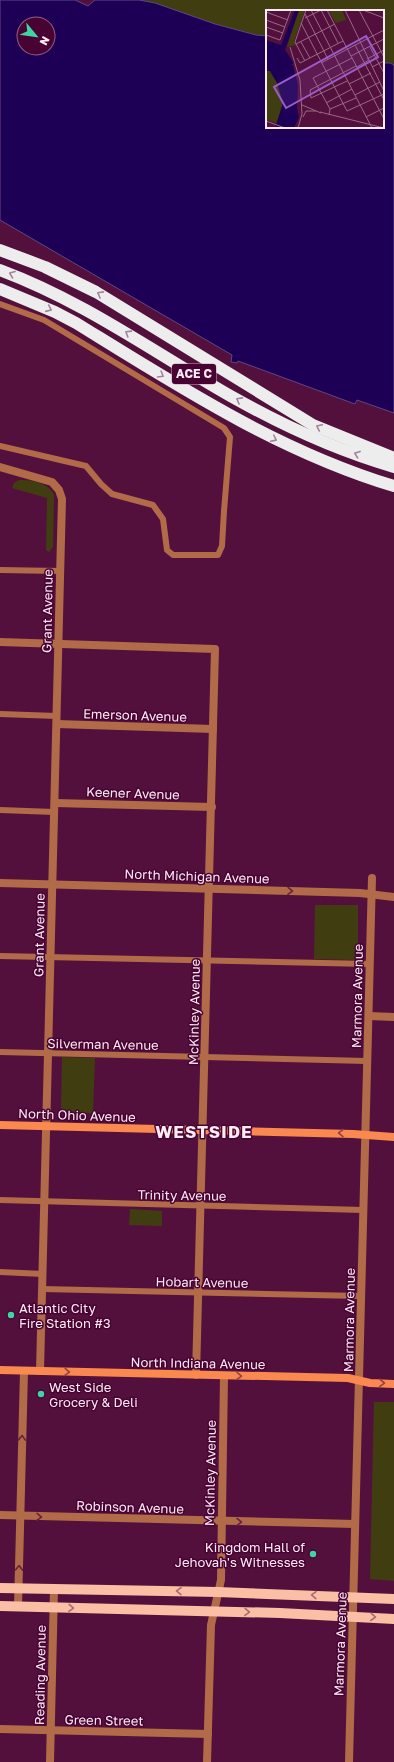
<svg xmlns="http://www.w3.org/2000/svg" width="394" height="1762" font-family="'Golos Text',sans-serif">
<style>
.green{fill:#403e10}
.water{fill:#1d0055;stroke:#604685;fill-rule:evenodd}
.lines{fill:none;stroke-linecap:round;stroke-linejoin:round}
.lane{stroke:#b16b49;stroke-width:6}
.street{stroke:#b16b49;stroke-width:8}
.secondary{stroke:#fa8950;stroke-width:8}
.primary{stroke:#fabfa4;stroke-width:10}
.highway{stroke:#ededed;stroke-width:12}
.oneway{stroke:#a38499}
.oneway2{stroke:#682239}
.oneway3{stroke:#983f40}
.oneway4{stroke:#aa6a71}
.poi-dot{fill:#40d4a2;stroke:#480332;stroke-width:1.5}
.labels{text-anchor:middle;stroke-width:3;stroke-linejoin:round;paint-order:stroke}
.shield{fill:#480332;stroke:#c7a5ba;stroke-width:1}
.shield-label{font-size:12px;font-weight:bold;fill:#fdebf4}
.street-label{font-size:13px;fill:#fdebf4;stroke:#480332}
.poi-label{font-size:13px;fill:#fdebf4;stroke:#480332;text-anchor:start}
.district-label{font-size:17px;font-weight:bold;letter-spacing:1px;fill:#fdebf4;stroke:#480332}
.inset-road{fill:none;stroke:#986886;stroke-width:1}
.view{fill:#9c5ccc;fill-opacity:0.15;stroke:#9c5ccc;stroke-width:2}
.inset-edge{fill:none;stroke:#fdebf4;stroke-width:2}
</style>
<rect width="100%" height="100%" fill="#54103c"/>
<g class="green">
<path d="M139 0H394V65L383 63V11H267V36C223 32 182 9 139 0Z"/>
<path d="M19 480C32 480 46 482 54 494L53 547 49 552 46 550 47 498 12 488 14 483Z"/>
<path d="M315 905H358V960L314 959Z"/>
<path d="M62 1057 95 1058 93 1113H61Z"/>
<path d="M130 1209 162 1211V1226L129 1225Z"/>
<path d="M374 1402H394V1581L370 1579Z"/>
</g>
<path class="water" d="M0 0H75L88 6 95 0H139L155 3 215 24 256 35 267 36V127H383V63H390L394 65V413L357 400 355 404 238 361 237 363 231 362 232 355 0 220ZM24 24H48V48H24Z"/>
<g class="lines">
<g class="lane">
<path d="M0 304 44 320 224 428 230 437 224 511 222 546 218 555H173L167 550 163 519 153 505 112 494 101 484 86 466 0 446"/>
<path d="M0 570 60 571"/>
<path d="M0 714 57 716"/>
<path d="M0 810 54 812"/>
<path d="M0 956 370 964"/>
<path d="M0 1052 367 1061"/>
<path d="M0 1200 363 1210"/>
<path d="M0 1272 43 1274"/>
<path d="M42 1289 361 1296"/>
</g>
<g class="street">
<path d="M0 467 52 482 59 490 62 499 40 1371"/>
<path d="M0 642 215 649 196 1375"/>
<path d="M57 724 213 729"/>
<path d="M55 803 212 807"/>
<path d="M0 883 360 893 394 897"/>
<path d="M369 1016 394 1017"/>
<path d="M0 1515 355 1524"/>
<path d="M18 1606 24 1371"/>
<path d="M0 1729 208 1734"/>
<path d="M50 1762 54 1589"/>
<path d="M207 1762 211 1625 221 1580 224 1376"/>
<path d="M349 1762 372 878"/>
</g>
<g class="secondary">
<path d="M0 1125 353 1134 394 1137"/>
<path d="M0 1370 348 1378 370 1383 394 1384"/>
</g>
<g class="primary">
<path d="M0 1588 218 1592 394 1599"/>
<path d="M0 1606 280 1613 394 1619"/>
</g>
<g class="highway">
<path d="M0 250 45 267 96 292 313 425 394 458"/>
<path d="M0 270C86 302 156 354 236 399 286 427 339 451 394 467"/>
<path d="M0 289 55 312 76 323C178 386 278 451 394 486"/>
</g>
</g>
<defs><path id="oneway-chevron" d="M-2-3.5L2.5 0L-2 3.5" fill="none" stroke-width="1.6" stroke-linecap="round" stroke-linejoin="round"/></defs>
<g class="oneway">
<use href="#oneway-chevron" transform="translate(12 274) rotate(-159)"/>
<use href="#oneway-chevron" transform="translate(100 294) rotate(-151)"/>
<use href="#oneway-chevron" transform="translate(49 309) rotate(24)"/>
<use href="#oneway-chevron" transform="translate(128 333) rotate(-148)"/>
<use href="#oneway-chevron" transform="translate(161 375) rotate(31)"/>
<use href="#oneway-chevron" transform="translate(239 400) rotate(-151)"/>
<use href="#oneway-chevron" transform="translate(319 427) rotate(-155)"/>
<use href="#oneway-chevron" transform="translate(274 439) rotate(26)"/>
<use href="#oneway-chevron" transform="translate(357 454) rotate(-160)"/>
</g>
<g class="oneway2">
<use href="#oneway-chevron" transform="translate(290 891) rotate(2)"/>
<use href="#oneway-chevron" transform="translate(22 1438) rotate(-88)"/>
<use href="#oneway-chevron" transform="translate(39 1517) rotate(2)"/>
<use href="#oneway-chevron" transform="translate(239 1522) rotate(1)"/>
<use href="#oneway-chevron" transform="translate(19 1568) rotate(-89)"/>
</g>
<g class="oneway3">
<use href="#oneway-chevron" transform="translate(341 1133) rotate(-179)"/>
<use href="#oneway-chevron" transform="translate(67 1372) rotate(2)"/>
<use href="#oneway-chevron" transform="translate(239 1376) rotate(1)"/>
<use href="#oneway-chevron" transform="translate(382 1383) rotate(2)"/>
</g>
<g class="oneway4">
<use href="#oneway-chevron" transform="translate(179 1591) rotate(-179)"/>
<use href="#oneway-chevron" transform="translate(314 1595) rotate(-178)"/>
<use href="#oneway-chevron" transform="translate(71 1608) rotate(2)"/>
<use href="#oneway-chevron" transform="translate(247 1612) rotate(2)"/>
<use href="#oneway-chevron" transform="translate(373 1617) rotate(4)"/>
</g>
<g class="poi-dot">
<circle cx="11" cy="1315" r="4"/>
<circle cx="41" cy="1394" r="4"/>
<circle cx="313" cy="1554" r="4"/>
</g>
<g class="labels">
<rect class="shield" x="172" y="364" width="44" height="20" rx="3"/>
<g class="shield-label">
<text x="194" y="378">ACE C</text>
</g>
<g class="street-label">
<text transform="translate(47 611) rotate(-89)" y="5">Grant Avenue</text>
<text transform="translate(135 715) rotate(2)" y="5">Emerson Avenue</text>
<text transform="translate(133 793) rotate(2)" y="5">Keener Avenue</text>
<text transform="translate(197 876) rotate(2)" y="5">North Michigan Avenue</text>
<text transform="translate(39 935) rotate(-89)" y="5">Grant Avenue</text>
<text transform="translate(357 996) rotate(-89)" y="5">Marmora Avenue</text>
<text transform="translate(194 1012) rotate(-89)" y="5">McKinley Avenue</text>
<text transform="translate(103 1044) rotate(1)" y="5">Silverman Avenue</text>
<text transform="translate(77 1115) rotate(2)" y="5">North Ohio Avenue</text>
<text transform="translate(182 1195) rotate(1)" y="5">Trinity Avenue</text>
<text transform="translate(202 1282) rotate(1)" y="5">Hobart Avenue</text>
<text transform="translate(349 1320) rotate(-89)" y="5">Marmora Avenue</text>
<text transform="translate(198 1363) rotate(1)" y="5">North Indiana Avenue</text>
<text transform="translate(210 1473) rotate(-89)" y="5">McKinley Avenue</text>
<text transform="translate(130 1507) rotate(2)" y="5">Robinson Avenue</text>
<text transform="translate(340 1644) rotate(-88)" y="5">Marmora Avenue</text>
<text transform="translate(40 1675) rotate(-89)" y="5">Reading Avenue</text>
<text transform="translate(104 1720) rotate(1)" y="5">Green Street</text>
</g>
<g class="poi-label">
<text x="19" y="1313">Atlantic City<tspan x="19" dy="15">Fire Station #3</tspan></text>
<text x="49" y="1392">West Side<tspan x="49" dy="15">Grocery &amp; Deli</tspan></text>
<text x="305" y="1552" text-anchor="end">Kingdom Hall of<tspan x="305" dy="15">Jehovah's Witnesses</tspan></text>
</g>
<g class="district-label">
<text x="204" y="1138">WESTSIDE</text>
</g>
</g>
<g transform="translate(266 10)">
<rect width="118" height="118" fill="#54103c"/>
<path d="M33 0H39L28 31 30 35 21 37ZM62 0H76L80 10 70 13ZM4 60 12 74 17 93 11 113 0 110V61Z" fill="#403e10"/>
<path d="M29 0H33L19 40 28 53 25 55H27L32 75 31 98 33 107 28 118H9L17 93 11 73 4 61H0V30L15 35Z" fill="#1d0055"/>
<path class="inset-road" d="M45 0 106 118M55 0 72 33M61 0 118 109M79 0 118 81M93 0 118 47M97 0 118 8M0 2 22 10M39 4 62 49M39 8 55 0M0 10 19 17M35 13 81 101 118 84M0 17 17 23M0 25 14 30 25 0M35 32 44 48M30 34 69 14M89 35 118 90M24 37 34 70 36 104 32 118M104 37 118 63M85 46 118 29M31 48 34 53 77 31M101 49 118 40M39 51 29 32 40 0M55 53 118 20M91 57 103 50M106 57 118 51M81 71 45 88 44 80 90 56M83 74 105 63M89 85 114 72M60 93 86 79M36 95 55 103M64 99 90 88M54 102 118 118M63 105 64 99 47 68 86 48M37 107 40 101H50M100 107 118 98M0 111 19 118"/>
<path class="view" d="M100 26 112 47 20 98 8 77Z"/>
<rect width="118" height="118" class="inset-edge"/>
</g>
<g transform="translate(36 36) rotate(119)"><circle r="19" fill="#480332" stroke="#906080"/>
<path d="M0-3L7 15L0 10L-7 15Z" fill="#40d4a2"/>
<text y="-6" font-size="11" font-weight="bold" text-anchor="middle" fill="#fdebf4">N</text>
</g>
</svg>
